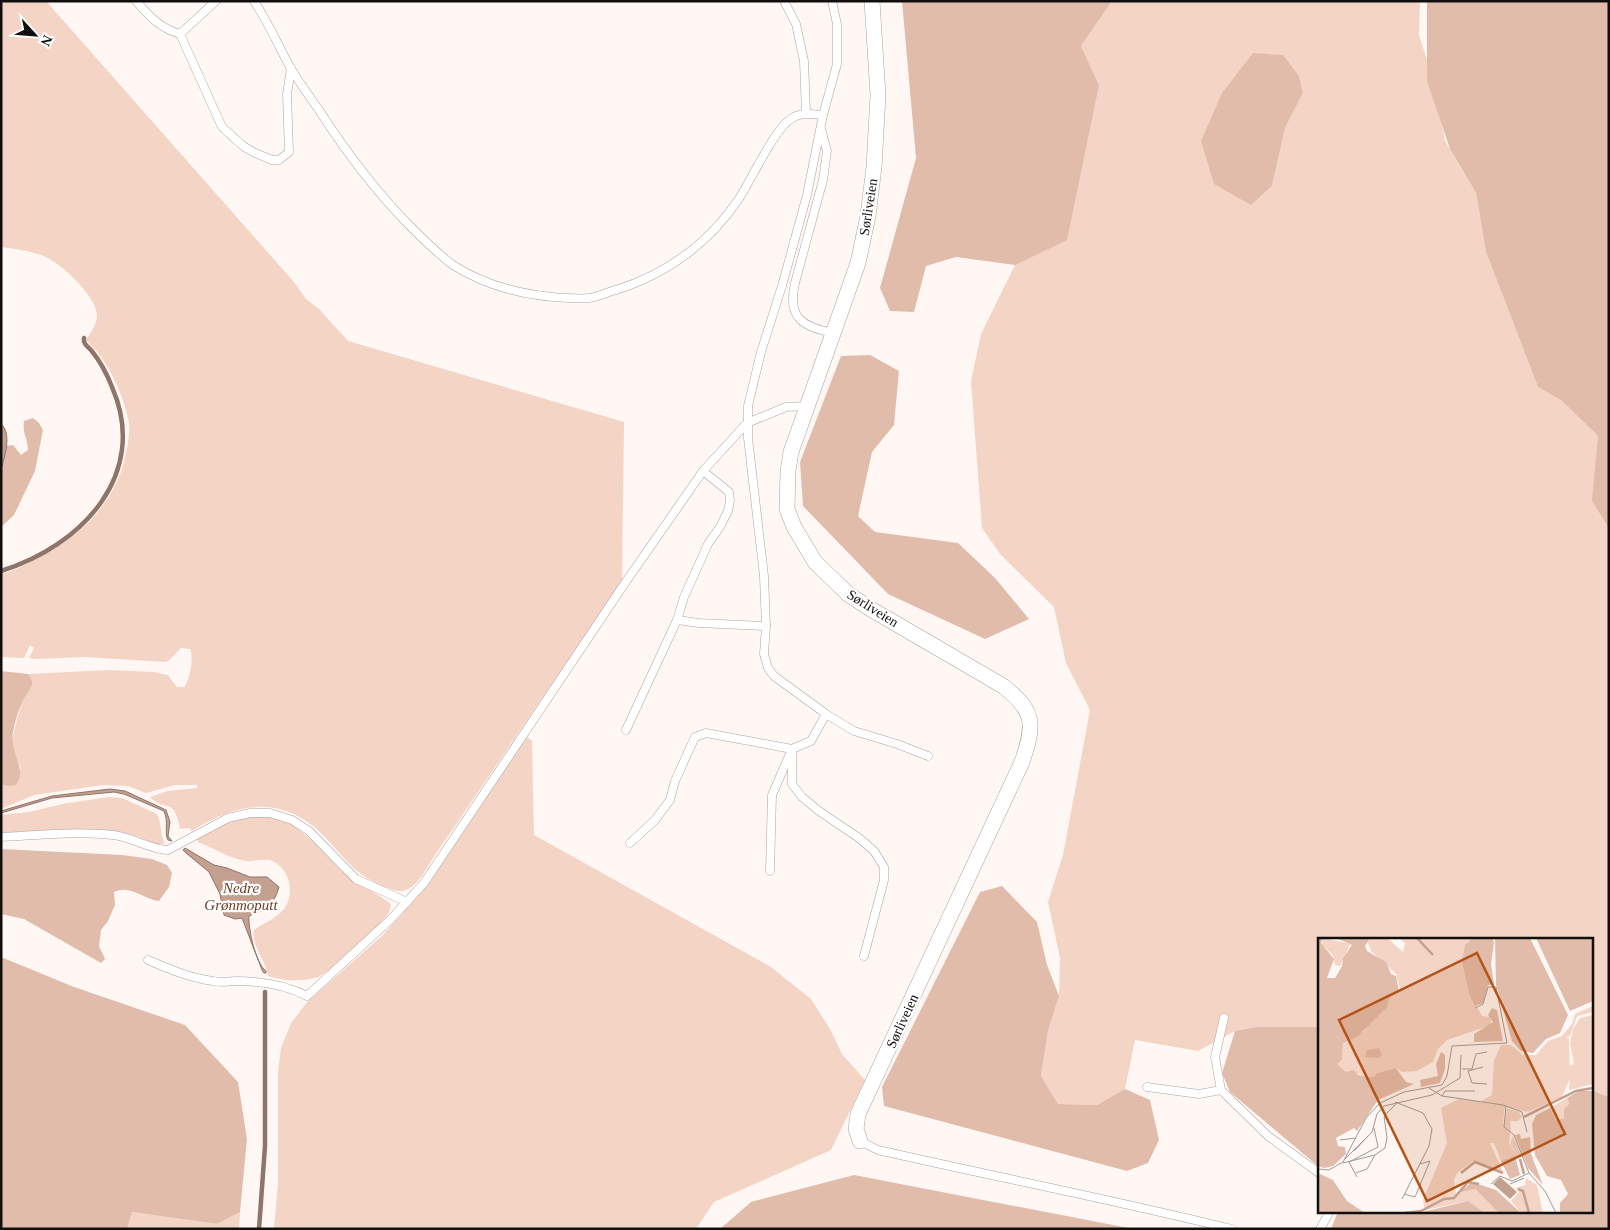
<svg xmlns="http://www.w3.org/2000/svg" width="1610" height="1230" font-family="Georgia,serif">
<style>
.green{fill:#f3d4c5;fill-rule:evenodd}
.forest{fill:#e1bcab}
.water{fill:#c4a090;stroke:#8e7469}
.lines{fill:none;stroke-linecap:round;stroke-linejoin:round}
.stream{stroke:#8e7469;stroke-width:4.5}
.service-casing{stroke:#aca3a0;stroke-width:9}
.minor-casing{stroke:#aca3a0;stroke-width:16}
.service{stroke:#fff;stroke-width:8}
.minor{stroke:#fff;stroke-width:15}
.labels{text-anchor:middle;stroke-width:4.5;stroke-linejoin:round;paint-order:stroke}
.street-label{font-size:14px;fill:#110f0d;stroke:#fff}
.water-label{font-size:15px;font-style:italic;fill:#6f3d24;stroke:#fff}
.inset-river{fill:none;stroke:#c4a090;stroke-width:2.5}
.inset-road{fill:none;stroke:#9f9a97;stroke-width:1}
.view{fill:#b55317;fill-opacity:0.15;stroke:#b55317;stroke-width:2.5}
.inset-edge{fill:none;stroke:#110f0d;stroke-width:2.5}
</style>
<rect width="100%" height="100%" fill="#fef7f3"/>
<g class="green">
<path d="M1 1H46L294 282 306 299 319 309 348 341 624 422 622 581 433 858C427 867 420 882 410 888 403 893 396 891 388 888 355 876 347 860 324 836 282 794 238 802 192 831L189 828 180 829C174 795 165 813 150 797L168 791 197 788V785H175L146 793 128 786 103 785 34 795 1 809V785L9 786 21 768 12 748V740L21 703 32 685V681L28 674 109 670 153 672 168 675 177 687H184C190 680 194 658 190 649L181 648 168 661 165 662 85 657 35 659 29 658 34 648 30 645 24 658 1 657V574C14 571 25 565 36 559 79 538 117 502 126 453 128 444 130 433 129 423 125 401 114 375 101 357 97 350 91 346 86 340 90 333 97 325 97 316 98 298 62 264 46 257 32 251 16 249 1 247Z"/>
<path d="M1112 1H1420L1419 35 1435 85 1445 141 1476 193 1486 252 1538 387 1562 401 1598 436 1609 523V1097L1591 1090V939H1319V1027H1256L1235 1031 1198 1051 1135 1040 1125 1089 1097 1105 1058 1104 1041 1076 1048 1031 1059 996 1060 958 1048 902 1063 855 1090 710 1066 663 1054 607 1000 554 982 528 971 381 981 334 1015 265 1099 85 1081 46ZM1299 76 1303 93 1285 128 1272 186 1251 205Z"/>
<path d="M527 737 532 741 534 835 771 967 811 999 830 1029 842 1054 865 1080 831 1150 714 1202 696 1229H274L278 1183V1072L281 1048 291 1023 308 1001 382 936 427 886Z"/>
<path d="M109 797 122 798 157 814C162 824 160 835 165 844H156L136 836 109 830 1 833V815L29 812 62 804Z"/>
<path d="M246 816 269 817 290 823 316 844 342 872 390 903C391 907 391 910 388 914 380 926 331 972 318 977 304 982 282 981 268 976 266 961 251 945 254 930 264 923 275 919 283 910 296 895 290 868 272 861 264 858 254 862 245 861 229 858 213 848 198 842L197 839 224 824Z"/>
<path d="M132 1212 217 1224 240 1212 239 1229H127Z"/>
</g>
<g class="forest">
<path d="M902 1H1112L1081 46 1099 85 1067 240 1015 265 956 257 926 266 914 312 890 311 880 288 916 158Z"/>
<path d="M1427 1H1609V528L1592 501 1598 436 1562 401 1538 387 1486 252 1476 193 1450 149 1427 81Z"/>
<path d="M1253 53 1283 55 1299 76 1303 93 1285 128 1272 186 1251 205 1214 184 1201 141 1222 93Z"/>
<path d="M870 355 899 371 894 425 872 452 858 516 875 532 958 543 995 578 1029 619 985 639 888 594 803 506 800 462 841 356Z"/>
<path d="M33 418 39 423 43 430 35 471 14 515 1 527V469L6 446 13 445 21 455 28 450C28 439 22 434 24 421Z"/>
<path d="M1 671 28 674C30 677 33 680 32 685 30 690 25 696 22 702 18 711 15 722 13 732 9 755 28 766 16 785L9 786 1 785Z"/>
<path d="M1 849 122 855 152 859 167 865 172 873 169 887 159 901C143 899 130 884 114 892L115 905 108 921 101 930 99 946 105 959 101 963 24 919 1 914Z"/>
<path d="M1002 886 1037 922 1047 965 1059 996 1048 1031 1041 1076 1058 1104 1097 1105 1125 1089 1150 1100 1159 1140 1148 1163 1127 1171 884 1106 882 1087 980 892Z"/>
<path d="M1 957 74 987 185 1025 238 1082 247 1139 240 1212 217 1224 132 1212 127 1229H1Z"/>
<path d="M1256 1027H1319V1167L1230 1092 1222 1073 1235 1031Z"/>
<path d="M1591 1090 1609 1097V1229H1331L1338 1211H1591Z"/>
<path d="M854 1175 1134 1229H720L751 1202Z"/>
</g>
<g class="water">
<path d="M1 424C12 433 5 456 1 469Z"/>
<path d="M110 789 125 791 166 810 170 822 168 836 172 841 168 840C164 833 169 822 164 811L124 794 114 792 52 798 1 813V811L52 796Z"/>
<path d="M185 848 214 865 227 868 250 877H267L279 887C274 905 266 909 249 916 248 929 256 964 266 971V973H264L262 970 242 918 235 919 224 915 220 894 209 872 186 853 183 850Z"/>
</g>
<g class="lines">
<g class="stream">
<path d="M1 571C82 546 150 474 112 387 107 374 100 361 91 350 87 346 83 344 84 338"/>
<path d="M259 1229 265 1146V992"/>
</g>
<g class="service-casing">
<g id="service">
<path d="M136 1C150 17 160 28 180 34"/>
<path d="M254 1C268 22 278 45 290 67 299 82 309 96 319 110 346 152 376 192 412 228 425 241 438 254 453 265 487 287 530 297 570 298 576 298 583 299 589 298 598 297 607 292 616 290 666 274 708 244 738 200 751 181 774 129 792 118 802 112 812 114 823 115"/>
<path d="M784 1 796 24 804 61 806 113"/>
<path d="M832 1 837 24V64L823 115 807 195 782 286 761 352 748 406V438L764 576 766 626 764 654 768 668 774 676 826 714 854 731 897 744 928 756"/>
<path d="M180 34 222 127 243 146 255 153 272 160H279L289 152 287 94 291 68"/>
<path d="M180 34 216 1"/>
<path d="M821 129 827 151 823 180 795 283C787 318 802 327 834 333"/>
<path d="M677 620 699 623 766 626"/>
<path d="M826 714 811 741 792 749V784L802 797 819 811 859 838 874 851 884 867V880L864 956"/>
<path d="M626 730 677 620 684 597 708 544 720 527 728 511 730 501 729 492 703 471"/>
<path d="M1 837C38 835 76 831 113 835 132 837 149 849 168 850L228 818 250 813H270L292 820 309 831 356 879 407 902"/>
<path d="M630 843 655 820 670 800 675 781 695 737 706 733 792 749 772 795 770 871"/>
<path d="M148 960C169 969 190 978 213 981 221 983 229 981 236 981 260 981 286 985 307 996L391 919 424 883 625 583 703 471 747 423 786 407 806 406"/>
<path d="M1224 1018 1215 1057 1221 1090 1268 1136 1319 1173"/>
<path d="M1147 1087 1199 1094 1221 1090"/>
<path d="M860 1141 878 1150C996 1177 1115 1200 1232 1229"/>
<path d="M1320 1229 1330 1211"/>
</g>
</g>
<g class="minor-casing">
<path id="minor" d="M860 1141 856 1129 858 1114 1022 762C1035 724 1035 711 1003 686L869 608 848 594 815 562 794 527 787 509 788 471 791 452 858 263 868 216 874 167 878 95 872 1"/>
</g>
<use href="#service" class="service"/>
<use href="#minor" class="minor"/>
</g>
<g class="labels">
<g class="street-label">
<text transform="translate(868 207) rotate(-81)" y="5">Sørliveien</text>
<text transform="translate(873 608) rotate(32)" y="5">Sørliveien</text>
<text transform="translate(902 1021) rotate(-65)" y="5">Sørliveien</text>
</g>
<g class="water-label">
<text x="241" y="893">Nedre<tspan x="241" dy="17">Grønmoputt</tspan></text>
</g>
</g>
<g transform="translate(1318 938)">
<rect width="275" height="275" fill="#fef7f3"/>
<path d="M6 0 32 6 22 28 17 27 15 17 4 6ZM48 0H69L85 14 87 5 81 0H155L144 24 151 56 164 78 173 79V87L129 102 120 111 115 124 99 133 84 134 78 130 59 135 55 139 28 134 19 126 24 121 25 107 46 93 71 60 82 51 78 36 53 13ZM275 68V74L259 78 252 98 248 100 251 101 252 140 244 159 210 174 163 163 174 157 176 123 183 107H193L205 117H218L230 103 244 98 254 86 257 76ZM275 77V146L251 152 252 127 256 126 252 105 255 91 262 80ZM249 160 251 166 246 171V180L238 182 232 170ZM141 161 187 168 185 185 192 196 191 206 201 219 192 206 195 198 204 219 183 223 176 205H172L185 234 155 223 139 235 136 242 138 257 143 250 154 244 143 251H157L181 275H167L150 263 107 272 105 262 129 205 123 170ZM189 170 201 174 204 179 200 183H192L193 195 186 188ZM208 240 219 247 225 275H203L193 263 201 254 198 250 207 247Z" fill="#f3d4c5"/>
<path d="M0 0H6L3 5 16 21 9 40H17L24 28 25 20 34 7 18 0H48L51 2 47 8 49 13 68 24 73 36 78 38 81 53 71 60 69 69 40 98 25 106 24 122 19 126 28 134 36 132 40 137 55 139 59 135 78 130 88 144 96 146 60 162 39 193 36 190 18 200 20 208 27 209 28 216 15 228 6 230 0 228ZM155 0H175L176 5 173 26 176 46 170 47 165 65 157 68 151 56 144 24 147 7ZM177 0H212L250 77 242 95 228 101 215 115 203 113 194 103 178 47ZM218 0H275V63L252 73ZM174 70 179 72 185 103 156 104V96L175 84 170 77ZM61 110 64 117 60 120 47 119 49 112ZM123 114 127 117V131L122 145 103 149 102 142 120 138 118 126ZM261 153H275V275H242V265L250 256 243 242 229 238 217 217 214 186 218 177 232 170 238 182 246 180V171L251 166 249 160ZM202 196 203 201 212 199 213 216 225 247 210 230 197 197ZM197 218 202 237 192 241 183 223ZM0 235 15 242 29 263 47 275H0ZM154 244 178 252 203 275H181L157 251 142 254ZM150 263 167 275H96L105 274Z" fill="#e1bcab"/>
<path d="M182 239 199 254 192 261 175 246Z" fill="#c4a090"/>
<path class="inset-river" d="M99 0 115 17M206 179 258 153 275 150M202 221 206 236M143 235 157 224 185 235M200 251 205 253 211 275M87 275 103 273 126 261 136 260 150 244 161 246"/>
<path class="inset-road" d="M165 129 150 133 154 145 169 146M144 131H154L158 116 169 114M111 150 124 158 185 167 204 174 209 194M124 158 127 153H157M77 164 105 175 114 191 111 208 84 261M188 168 186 189 196 197 211 235 227 253 238 275M22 202 38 200M36 213 54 194 59 176 66 168 114 157 142 140 143 117M27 221 50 198M25 225 57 217 67 210 69 200 66 178 78 166M0 231 11 232 25 224 48 180 62 165 86 154 124 147 129 138 134 108 189 105 178 49H170L165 66 157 70M38 235 49 231 57 217M39 239 31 224 60 209 56 190M173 246 182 238 194 243 211 235M192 246 206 240M86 256 97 259 112 223 102 226"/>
<path class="view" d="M159 15 247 196 109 263 21 82Z"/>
<rect width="275" height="275" class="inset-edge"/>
</g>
<rect width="1610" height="1230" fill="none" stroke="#110f0d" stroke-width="5"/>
<g transform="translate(35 35) rotate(116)" stroke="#ffffff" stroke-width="4" paint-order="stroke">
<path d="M0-4L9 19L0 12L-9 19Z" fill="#110f0d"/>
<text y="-8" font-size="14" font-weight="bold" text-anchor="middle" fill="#110f0d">N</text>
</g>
</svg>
